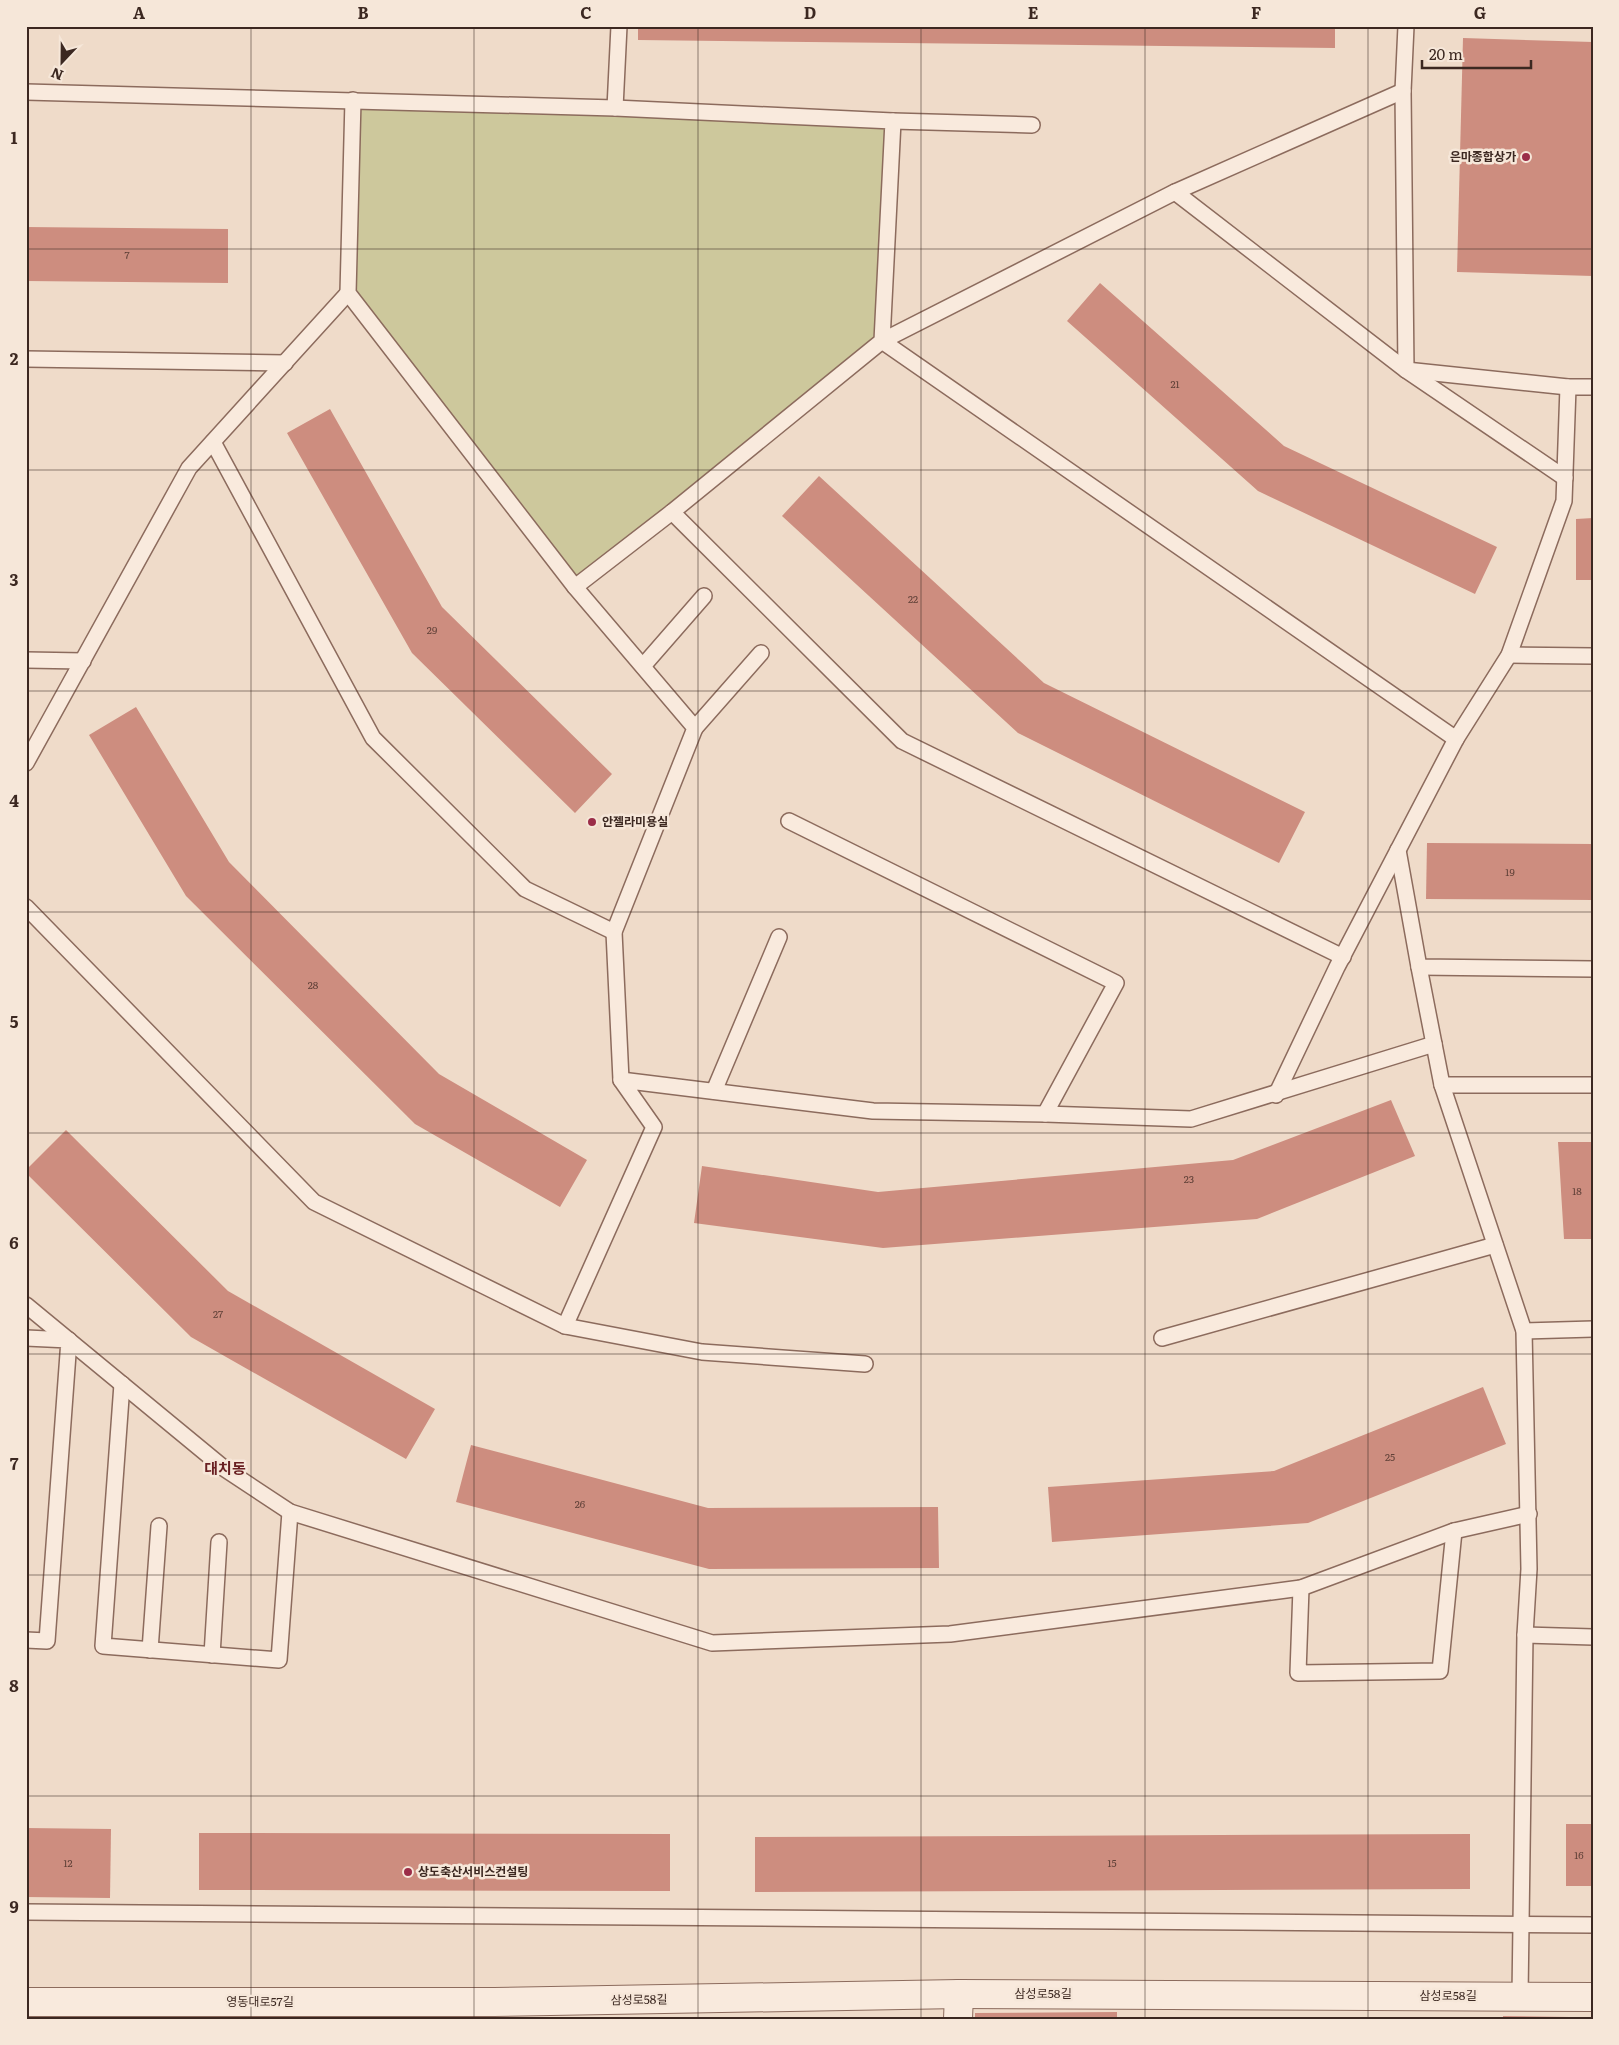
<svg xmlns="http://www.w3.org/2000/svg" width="1619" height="2045" font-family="Literata,'Noto Sans KR',serif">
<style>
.green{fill:#cdc89c}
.building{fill:#cd8d7f}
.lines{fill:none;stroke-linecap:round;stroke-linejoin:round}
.service-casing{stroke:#8c6b5d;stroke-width:18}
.minor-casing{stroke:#8c6b5d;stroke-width:30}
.service{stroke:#f9eadd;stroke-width:15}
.minor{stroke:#f9eadd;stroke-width:28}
.grid{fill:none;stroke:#3c2821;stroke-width:1;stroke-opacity:0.55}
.poi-dot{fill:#9b2d48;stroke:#f6e7d9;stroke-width:2}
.labels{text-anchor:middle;stroke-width:5;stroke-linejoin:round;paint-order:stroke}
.number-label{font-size:10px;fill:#604138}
.poi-label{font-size:12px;font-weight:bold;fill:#3c2821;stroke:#f6e7d9;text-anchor:start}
.street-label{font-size:12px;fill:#3c2821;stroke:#f6e7d9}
.quarter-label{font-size:15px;font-weight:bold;fill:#692022;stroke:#f6e7d9}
.neatline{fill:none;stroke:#3c2821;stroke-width:2}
.grid-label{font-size:16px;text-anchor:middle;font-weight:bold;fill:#3c2821}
</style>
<rect width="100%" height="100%" fill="#efdbc9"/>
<path class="green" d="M353 100 893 121 882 341 575 587 348 293Z"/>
<g class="building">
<path d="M638 26H1335V48L638 40Z"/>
<path d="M1463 38 1593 42V276L1457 272Z"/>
<path d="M26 227 228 229V283L26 281Z"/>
<path d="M1100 283 1284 446 1497 547 1475 594 1258 491 1067 321Z"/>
<path d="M330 409 442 607 612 774 575 813 412 653 287 433Z"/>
<path d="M819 476 1044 683 1305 812 1279 863 1018 733 782 516Z"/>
<path d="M1593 518V580H1576V519Z"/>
<path d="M136 707 229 862 439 1074 587 1160 560 1207 415 1124 186 896 89 735Z"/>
<path d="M1427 843 1593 844V900L1426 899Z"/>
<path d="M1391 1100 1415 1156 1257 1219 883 1248 694 1223 702 1166 878 1192 1233 1160Z"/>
<path d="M66 1130 228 1291 435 1409 406 1459 191 1337 26 1173V1170Z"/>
<path d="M1558 1142H1593V1239H1564Z"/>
<path d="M1483 1387 1506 1444 1308 1523 1052 1542 1048 1487 1274 1471Z"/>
<path d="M471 1445 708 1508 938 1507 939 1568 709 1569 456 1502Z"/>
<rect x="1566" y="1824" width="27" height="62"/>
<path d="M26 1828 111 1829 110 1898 26 1897Z"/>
<path d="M199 1833 670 1834V1891L199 1890Z"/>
<path d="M1470 1834V1889L755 1892V1837Z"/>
<path d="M1117 2012V2019H975V2013Z"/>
<path d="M276 2013 424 2014V2019H276Z"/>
<path d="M1503 2016 1570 2017V2019H1503Z"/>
<rect x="1380" y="2017" width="48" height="2"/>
</g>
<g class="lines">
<g class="service-casing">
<g id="service">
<path d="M1406 26 1403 91 1406 370 1565 478"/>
<path d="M1403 91 1175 192 1406 370 1568 387H1593"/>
<path d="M26 92 615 108 893 121 882 341 672 512 575 587 695 728 614 932 621 1080"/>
<path d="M353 100 348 293 575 587"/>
<path d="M615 108 619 26"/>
<path d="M893 121 1032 125"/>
<path d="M1175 192 882 341 1456 739 1509 655 1564 501 1568 387"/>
<path d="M26 359 285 363"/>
<path d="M213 442 373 738 525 889 614 932"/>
<path d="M672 512 902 741 1343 957"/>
<path d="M1509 655 1593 656"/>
<path d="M26 660 83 661"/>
<path d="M643 666 704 596"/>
<path d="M695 728 761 653"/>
<path d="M26 763 189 468 348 293"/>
<path d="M789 821 1116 983 1045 1114"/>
<path d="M1398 850 1419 967 1593 969"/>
<path d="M26 907 314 1202 565 1326 702 1352 865 1364"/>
<path d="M1419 967 1442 1085 1524 1331 1529 1569 1525 1635 1520 1996"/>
<path d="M1442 1085H1593"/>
<path d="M714 1091 779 937"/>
<path d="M1276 1095 1337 967 1456 739"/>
<path d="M26 1305 225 1469 290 1512 712 1643 950 1634 1301 1588 1454 1531 1529 1514"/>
<path d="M565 1326 654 1127 621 1080 873 1111 1045 1114 1191 1119 1434 1044"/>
<path d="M1524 1331 1593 1329"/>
<path d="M26 1338 69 1340 47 1641 26 1640"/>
<path d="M1162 1338 1495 1245"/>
<path d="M122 1384 103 1646 279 1660 290 1512"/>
<path d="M1301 1588 1298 1673 1440 1671 1454 1531"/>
<path d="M1525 1635 1593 1637"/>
<path d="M150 1650 159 1526"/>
<path d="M212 1655 219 1542"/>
<path d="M26 1912 1593 1925"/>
</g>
</g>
<g class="minor-casing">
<g id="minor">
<path d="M26 2002H494L959 1994 1593 1997"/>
<path d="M958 2019 959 1994"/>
</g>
</g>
<use href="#service" class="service"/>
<use href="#minor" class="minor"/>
</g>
<path class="grid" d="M251 26V2019M474 26V2019M698 26V2019M921 26V2019M1145 26V2019M1368 26V2019M26 249H1593M26 470H1593M26 691H1593M26 912H1593M26 1133H1593M26 1354H1593M26 1575H1593M26 1796H1593"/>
<g class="poi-dot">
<circle cx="1526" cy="157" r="5"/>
<circle cx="592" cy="822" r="5"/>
<circle cx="408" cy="1872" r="5"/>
</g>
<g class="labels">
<g class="number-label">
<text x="127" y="259">7</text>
<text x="1175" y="388">21</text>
<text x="913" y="603">22</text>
<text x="432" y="634">29</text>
<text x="1510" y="876">19</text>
<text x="313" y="989">28</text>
<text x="1189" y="1183">23</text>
<text x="1577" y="1195">18</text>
<text x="218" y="1318">27</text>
<text x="1390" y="1461">25</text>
<text x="580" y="1508">26</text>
<text x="1579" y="1859">16</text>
<text x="68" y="1867">12</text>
<text x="1112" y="1867">15</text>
</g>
<g class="poi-label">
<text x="1516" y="161" text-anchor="end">은마종합상가</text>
<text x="602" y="826">안젤라미용실</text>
<text x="418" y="1876">상도축산서비스컨설팅</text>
</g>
<g class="street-label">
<text x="1043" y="1998">삼성로58길</text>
<text x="1448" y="2000">삼성로58길</text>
<text transform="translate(639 2000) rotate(-1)" y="4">삼성로58길</text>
<text x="260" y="2006">영동대로57길</text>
</g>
<g class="quarter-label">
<text x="225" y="1474">대치동</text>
</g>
</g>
<rect width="1619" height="2045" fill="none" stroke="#f6e7d9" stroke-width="55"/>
<g transform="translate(62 62) rotate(202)" stroke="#f6e7d9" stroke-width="4" paint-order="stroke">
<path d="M0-4L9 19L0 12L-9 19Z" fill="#3c2821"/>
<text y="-8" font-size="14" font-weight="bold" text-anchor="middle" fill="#3c2821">N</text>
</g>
<path d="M1422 60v8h109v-8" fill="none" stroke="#3c2821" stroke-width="2.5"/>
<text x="1429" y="60" font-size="15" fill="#3c2821" stroke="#f6e7d9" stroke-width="4" paint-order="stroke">20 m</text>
<rect x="28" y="28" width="1564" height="1990" class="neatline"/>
<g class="grid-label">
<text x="139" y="19">A</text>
<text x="363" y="19">B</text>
<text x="586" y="19">C</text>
<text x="810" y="19">D</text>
<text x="1033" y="19">E</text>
<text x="1256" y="19">F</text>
<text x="1480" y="19">G</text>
<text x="14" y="144">1</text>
<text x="14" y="365">2</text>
<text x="14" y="586">3</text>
<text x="14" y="807">4</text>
<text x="14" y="1028">5</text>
<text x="14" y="1249">6</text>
<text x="14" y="1470">7</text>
<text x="14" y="1692">8</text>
<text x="14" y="1913">9</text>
</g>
</svg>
